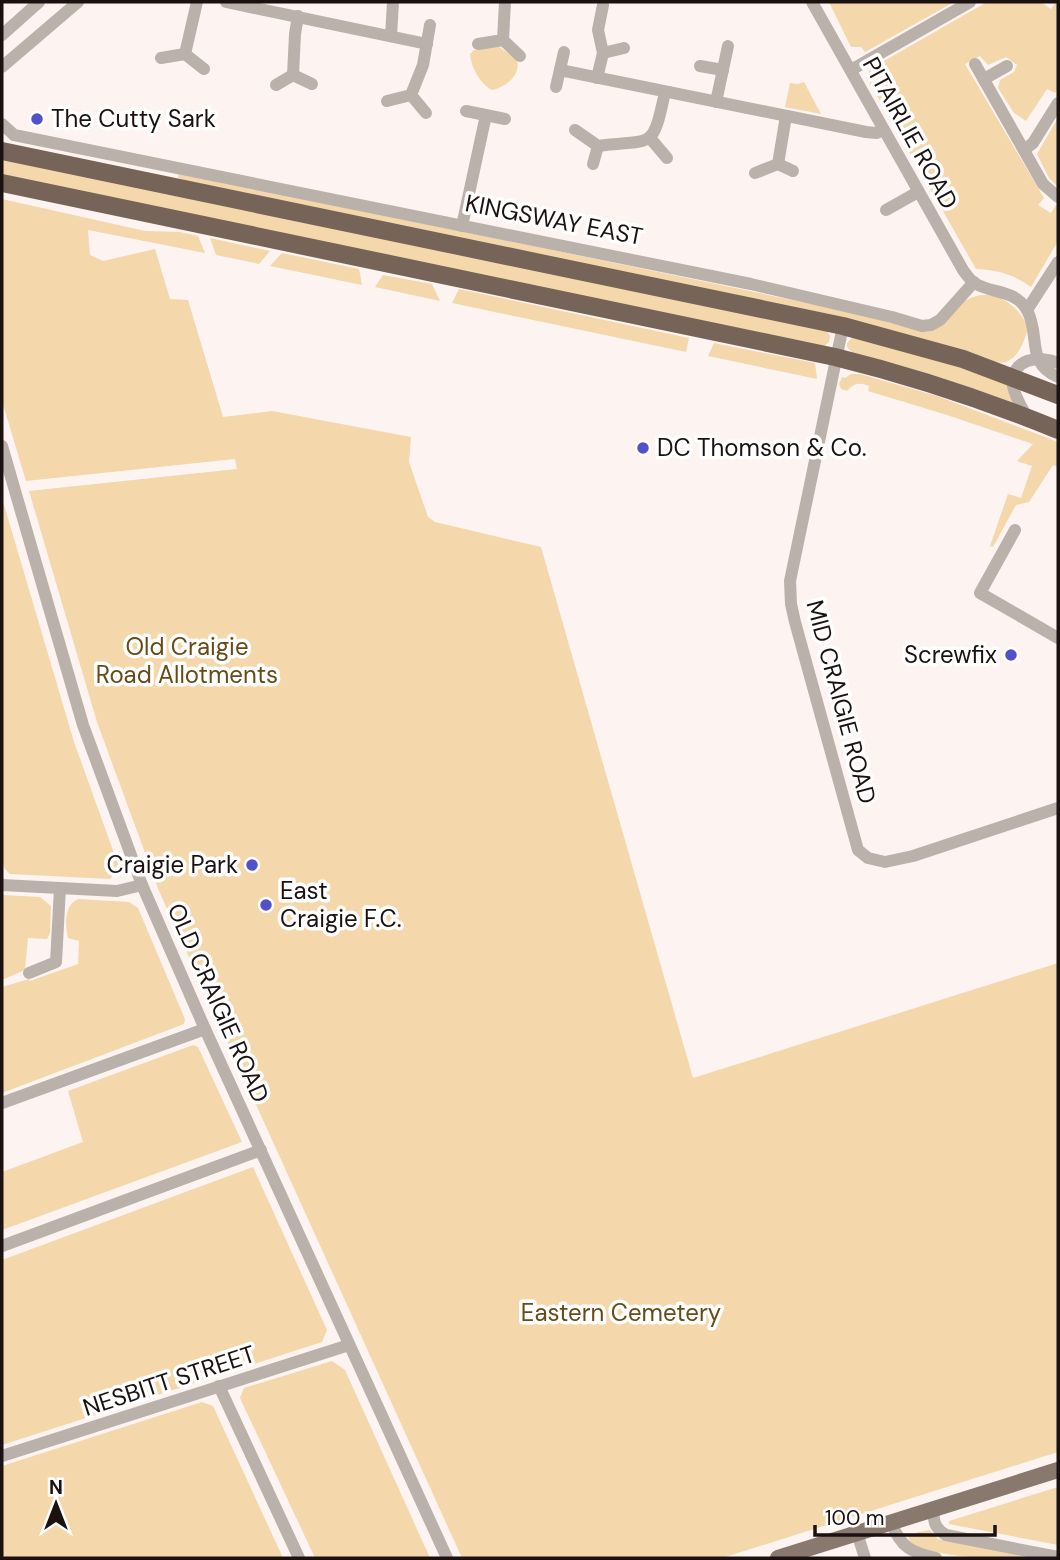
<svg xmlns="http://www.w3.org/2000/svg" width="1060" height="1560" font-family="'DM Sans',sans-serif">
<style>
.green{fill:#f4d7aa}
.lines{fill:none;stroke-linecap:round;stroke-linejoin:round}
.minor{stroke:#bab1ab;stroke-width:12}
.major{stroke:#88786d;stroke-width:16}
.highway{stroke:#766458;stroke-width:18}
.poi-dot{fill:#5152c9;stroke:#fff;stroke-width:2.5}
.labels{text-anchor:middle;stroke-width:7;stroke-linejoin:round;paint-order:stroke}
.poi-label{font-size:24px;fill:#1a1110;stroke:#fff;text-anchor:start}
.street-label{font-size:24px;fill:#1a1110;stroke:#fff}
.park-label{font-size:24px;fill:#674a15;stroke:#fff}
</style>
<rect width="100%" height="100%" fill="#fdf3f1"/>
<g class="green">
<path d="M829 2H954L865 52 861 47H851Z"/>
<path d="M987 2H1041L1051 9 1056 2H1058V88L1055 93 1047 89 1026 121 1014 113 998 88 1000 80 1014 72 1017 65 1006 57 988 65 980 56 965 64 1044 198 1038 205 1051 213 1056 205 1058 206V241L1031 287C1013 274 998 270 976 269L867 78 870 69Z"/>
<path d="M498 46 517 60C521 75 506 87 492 90 480 84 471 67 470 54L474 50Z"/>
<path d="M804 82 821 114 785 107 790 83 798 84Z"/>
<path d="M1058 118V187L1049 178 1037 154Z"/>
<path d="M2 158 827 331 830 336 829 342 823 347 2 177Z"/>
<path d="M179 172 826 307 942 326C950 318 955 307 965 301 989 285 1019 303 1028 328 1024 343 1017 362 1000 363L196 184 178 178Z"/>
<path d="M2 199 145 231 180 232 198 236 205 253 88 230 90 255 103 261 155 249 170 299 188 300 223 417 272 411 411 437 409 462 428 517 435 522 541 547 693 1078 1058 963V1452L722 1558H462L159 891 97 722 29 491 237 469 235 459 26 481 2 401Z"/>
<path d="M210 238 270 251 259 264 216 255Z"/>
<path d="M282 253 359 269 362 285 270 266Z"/>
<path d="M383 275 432 284 440 301 375 287Z"/>
<path d="M459 289 689 338 686 352 452 303Z"/>
<path d="M858 337 917 352 1006 383 1013 404 911 369 853 353 847 347V343L852 338Z"/>
<path d="M714 343 815 363 817 379 708 356Z"/>
<path d="M851 374H860L937 396 1058 442V467L1053 465 1029 502 1016 505 993 547 990 546 1008 494 1021 498 1032 466 1017 461 1033 444 947 415 868 391 869 386C859 382 854 383 847 391L841 389 839 384 842 377 845 378Z"/>
<path d="M2 498 74 742 119 867 110 879 10 874 5 869 2 861Z"/>
<path d="M2 895 40 897 51 906 50 933 47 939 28 938 25 970 2 980Z"/>
<path d="M78 899 129 902 138 908 185 1019 184 1024 2 1093V987L29 979 30 981 78 964 79 941 68 938C65 925 64 905 78 899Z"/>
<path d="M193 1045 198 1047 242 1142 2 1230V1172L83 1142 68 1091Z"/>
<path d="M253 1167 327 1330 322 1342 2 1445V1260Z"/>
<path d="M332 1361 345 1370 430 1558H315L240 1398 244 1388Z"/>
<path d="M202 1402 213 1406 283 1558H2V1466Z"/>
<path d="M1058 1487V1545L949 1524V1521Z"/>
<path d="M930 1530 938 1539 1038 1558C1004 1558 939 1560 911 1543L908 1537 918 1532Z"/>
</g>
<g class="lines">
<g class="minor">
<path d="M197 2 185 54 204 69"/>
<path d="M226 2 427 44"/>
<path d="M812 2 963 270C966 274 970 280 974 283 992 294 1015 289 1027 310 1041 336 1025 363 1058 377"/>
<path d="M298 16 295 34 293 75 312 84"/>
<path d="M2 35 39 2"/>
<path d="M391 36 393 2"/>
<path d="M503 40 520 56"/>
<path d="M478 44 503 40 505 2"/>
<path d="M603 53 624 48"/>
<path d="M161 58 185 54"/>
<path d="M975 64 1043 184 1058 197"/>
<path d="M700 66 723 70"/>
<path d="M2 67 78 2"/>
<path d="M560 70 866 132 877 133 883 130"/>
<path d="M851 70 970 2"/>
<path d="M597 78 603 53 598 30 603 5"/>
<path d="M984 79 1007 66"/>
<path d="M276 85 293 75"/>
<path d="M556 87 564 52"/>
<path d="M411 95 426 113"/>
<path d="M387 101 411 95 423 65 430 25"/>
<path d="M716 102 728 46"/>
<path d="M466 111 505 119"/>
<path d="M2 124 14 135 751 284 892 317 922 326 931 325 940 320 974 282"/>
<path d="M575 130 598 146C653 138 652 153 665 92"/>
<path d="M650 138 667 158"/>
<path d="M1024 150 1033 143 1058 103"/>
<path d="M593 164 598 146"/>
<path d="M778 164 793 171"/>
<path d="M755 173 778 164 786 116"/>
<path d="M886 210 918 192"/>
<path d="M462 226 486 115"/>
<path d="M1027 310 1058 262"/>
<path d="M843 326 790 581 791 604 795 622 858 850 868 858 885 862 913 856 1058 808"/>
<path d="M1027 417C1022 408 1015 397 1013 386 1010 358 1039 355 1058 363"/>
<path d="M2 446 83 725 142 885 205 1029 447 1558"/>
<path d="M1015 530 980 593 1058 638"/>
<path d="M2 885 117 891 142 885"/>
<path d="M29 973 56 962 60 888"/>
<path d="M2 1103 205 1029"/>
<path d="M2 1246 261 1150"/>
<path d="M219 1386 299 1558"/>
<path d="M2 1456 349 1345"/>
<path d="M933 1509C934 1522 934 1528 946 1535L1058 1557"/>
<path d="M891 1522C901 1548 911 1552 936 1558"/>
<path d="M857 1533 865 1558"/>
</g>
<path class="major" d="M778 1558 1058 1470"/>
<g class="highway">
<path d="M2 151 843 326 963 359 1058 395"/>
<path d="M2 183 835 357C912 376 985 400 1058 430"/>
</g>
</g>
<g class="poi-dot">
<circle cx="37" cy="119" r="7"/>
<circle cx="643" cy="448" r="7"/>
<circle cx="1011" cy="655" r="7"/>
<circle cx="252" cy="865" r="7"/>
<circle cx="266" cy="905" r="7"/>
</g>
<g class="labels">
<g class="poi-label">
<text x="51" y="127">The Cutty Sark</text>
<text x="657" y="456">DC Thomson &amp; Co.</text>
<text x="997" y="663" text-anchor="end">Screwfix</text>
<text x="238" y="873" text-anchor="end">Craigie Park</text>
<text x="280" y="899">East<tspan x="280" dy="28">Craigie F.C.</tspan></text>
</g>
<g class="street-label">
<text transform="translate(910 133) rotate(61)" y="8">PITAIRLIE ROAD</text>
<text transform="translate(554 220) rotate(11)" y="8">KINGSWAY EAST</text>
<text transform="translate(841 702) rotate(75)" y="8">MID CRAIGIE ROAD</text>
<text transform="translate(218 1003) rotate(66)" y="8">OLD CRAIGIE ROAD</text>
<text transform="translate(169 1381) rotate(-18)" y="8">NESBITT STREET</text>
</g>
<g class="park-label">
<text x="187" y="655">Old Craigie<tspan x="187" dy="28">Road Allotments</tspan></text>
<text x="621" y="1321">Eastern Cemetery</text>
</g>
</g>
<rect width="1060" height="1560" fill="none" stroke="#1a1110" stroke-width="7"/>
<g transform="translate(56 1504)" stroke="#ffffff" stroke-width="5" paint-order="stroke">
<path d="M0-5L12 26L0 18L-12 26Z" fill="#1a1110"/>
<text y="-10" font-size="19" font-weight="bold" text-anchor="middle" fill="#1a1110">N</text>
</g>
<path d="M815 1525v10h180v-10" fill="none" stroke="#1a1110" stroke-width="3.5"/>
<text x="825" y="1525" font-size="21" fill="#1a1110" stroke="#ffffff" stroke-width="5" paint-order="stroke">100 m</text>
</svg>
